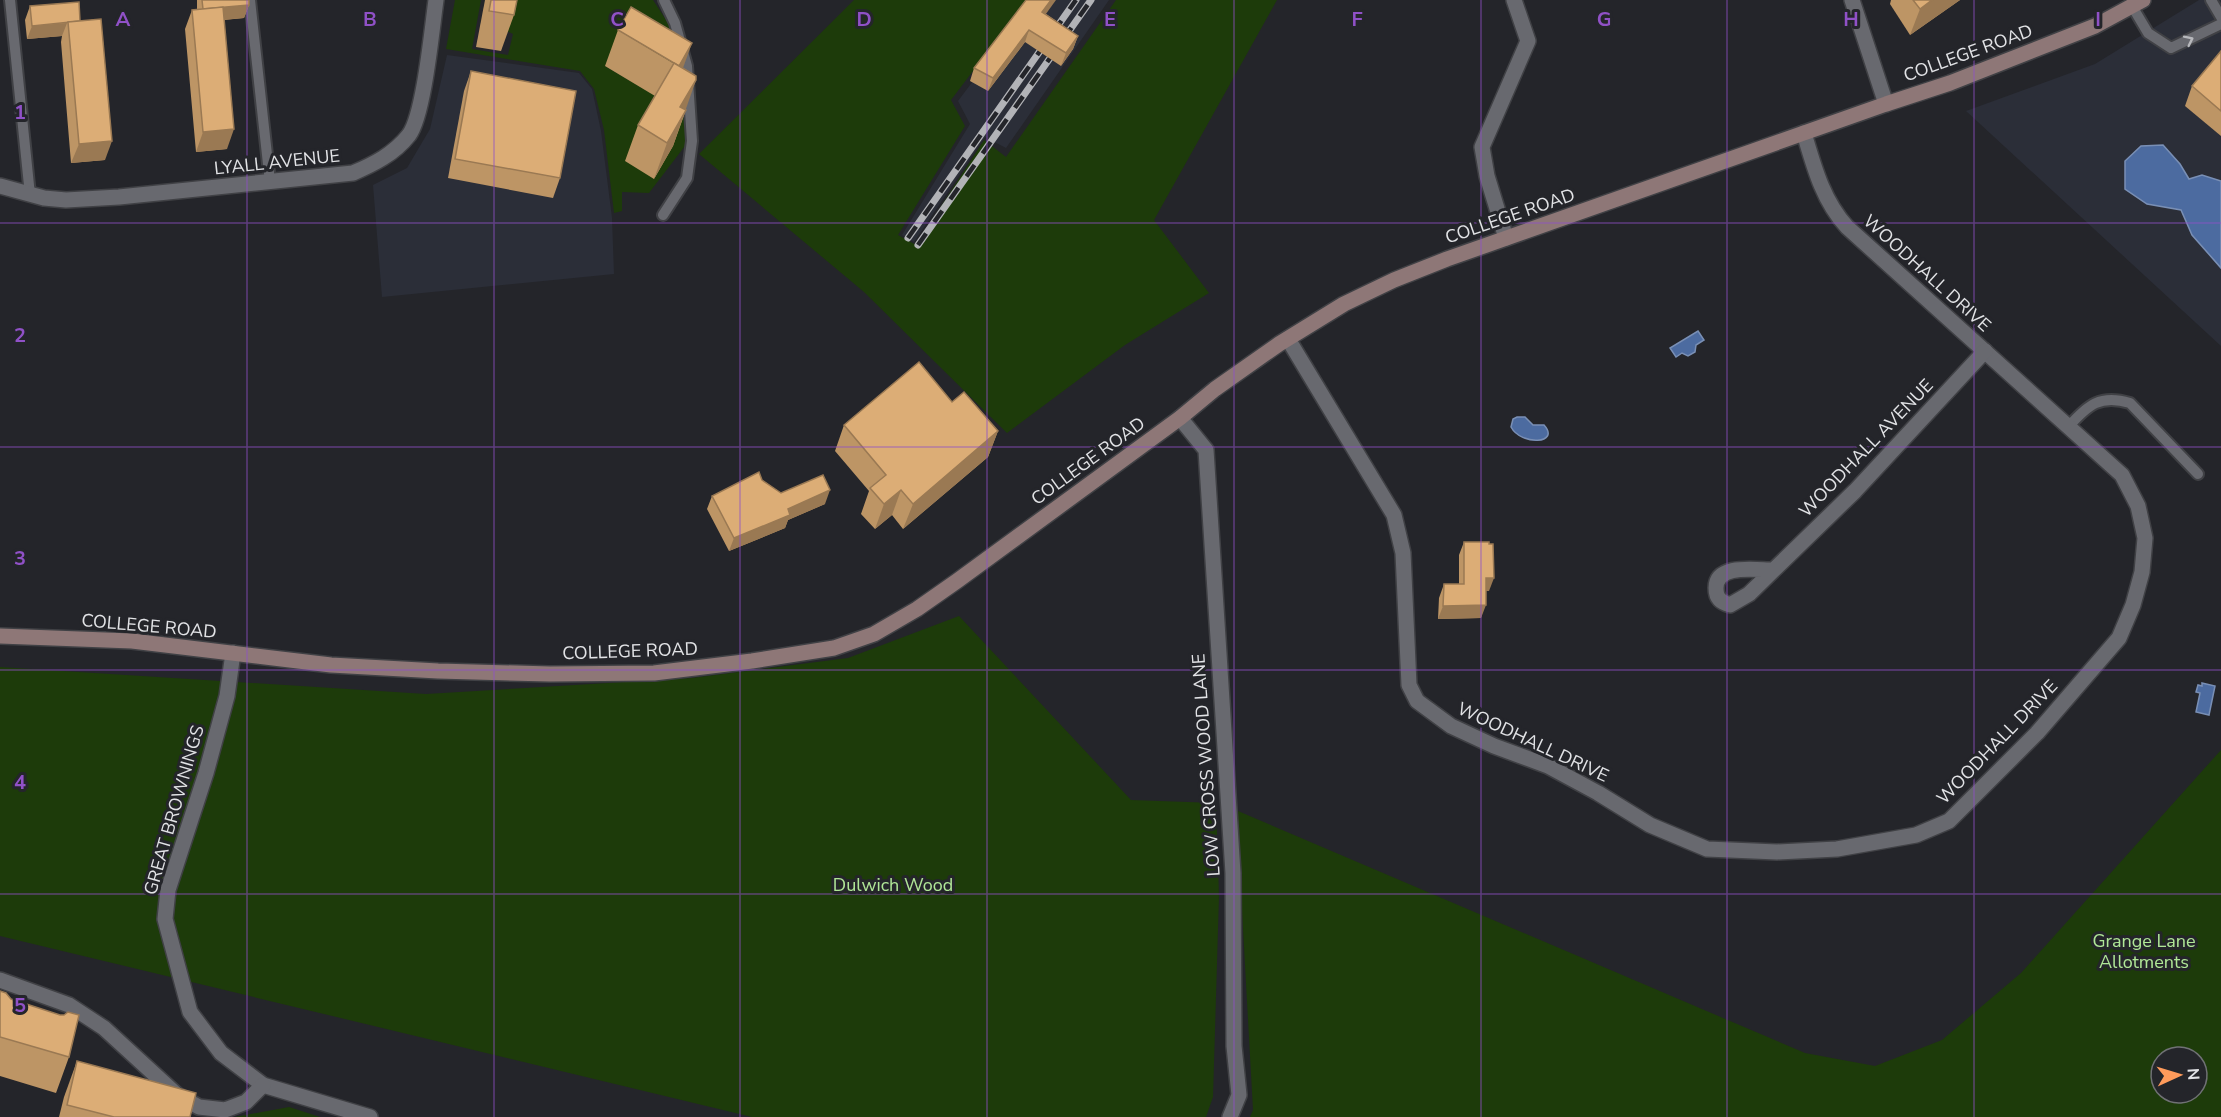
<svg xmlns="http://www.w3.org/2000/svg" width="2221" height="1117" font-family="'Nunito Sans',sans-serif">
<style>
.built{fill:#2b2e38}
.green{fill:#1d3b0a;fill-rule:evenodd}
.water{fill:#4c6ba0;stroke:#798fb5;stroke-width:1.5}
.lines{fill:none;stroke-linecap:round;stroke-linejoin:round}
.lane-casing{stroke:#404145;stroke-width:14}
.street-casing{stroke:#404145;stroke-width:18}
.secondary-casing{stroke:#404145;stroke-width:18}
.lane{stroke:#68696f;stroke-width:10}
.street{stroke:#68696f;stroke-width:15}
.secondary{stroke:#8e7777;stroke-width:15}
.rail-casing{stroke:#b2b3b7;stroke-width:7}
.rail{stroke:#24252a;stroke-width:4.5;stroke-dasharray:14;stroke-linecap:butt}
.wall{fill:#bd9565}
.shaded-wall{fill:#9a7953}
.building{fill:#dcad76;stroke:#9a7953;stroke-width:1.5}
.oneway{stroke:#b7b8bc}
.grid{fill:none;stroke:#9051c7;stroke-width:1.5;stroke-opacity:0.55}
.labels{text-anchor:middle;stroke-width:6;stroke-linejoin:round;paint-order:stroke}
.street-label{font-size:18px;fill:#e2e3e6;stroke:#24252a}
.park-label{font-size:18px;fill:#b0e797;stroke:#24252a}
.grid-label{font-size:20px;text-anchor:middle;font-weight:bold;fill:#9051c7;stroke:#24252a;stroke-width:6;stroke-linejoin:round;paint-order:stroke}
</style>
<rect width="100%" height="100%" fill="#24252a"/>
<g class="built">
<path d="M1034 0H1109L1006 148 985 137 914 242 902 235 970 124 958 101Z"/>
<path d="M2199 0H2221V346L1966 111 2095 64Z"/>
<path d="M447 55 579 73 592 89 601 131 612 218 614 274 382 297 373 185 407 168 430 129Z"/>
</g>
<g class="green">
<path d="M455 0H481L472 49 508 55 513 34 507 31 513 0H653L670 26 682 68 688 142 649 193 622 192V211L614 213 604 130 594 89 580 71 446 49ZM605 66 679 79 661 99Z"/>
<path d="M854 0H1027L951 100 965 126 898 235 916 245 984 140 1006 157 1116 0H1277L1154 220 1209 293 1125 345 1007 433 864 292 699 154Z"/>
<path d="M959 616 1131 800 1216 803 1219 896 1213 1097 1206 1117H752L0 936V667L426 694 692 678 848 658Z"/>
<path d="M2221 750V1117H1250L1253 1110 1241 892 1233 873 1238 811 1805 1053 1875 1066 1942 1040 2021 973ZM2161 1057H2197V1093H2161Z"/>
<path d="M289 1107 320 1117H235Z"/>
</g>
<g class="water">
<path d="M2163 145 2180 164 2189 179 2202 175 2221 181V268L2192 235 2181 210 2147 204 2125 189V161L2141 146Z"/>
<path d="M1698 331 1704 340 1696 345 1695 352 1688 356 1682 353 1676 357 1670 348Z"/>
<path d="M1517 417H1525L1533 425H1544C1561 444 1521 446 1511 427L1513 419Z"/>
<path d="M2202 683 2215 686 2209 715 2196 712 2200 693 2196 692 2198 685 2202 686Z"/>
</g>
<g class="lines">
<g class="lane-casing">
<g id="lane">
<path d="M10 0 30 195"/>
<path d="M250 0 270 182"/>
<path d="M2211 0 2221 17"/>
<path d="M2132 6 2148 33 2171 48 2221 24"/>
<path d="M663 215 687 178 692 141 687 66 675 23 664 0"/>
<path d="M2069 426C2088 405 2100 394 2130 403L2198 474"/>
</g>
</g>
<g class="street-casing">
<g id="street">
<path d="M1852 0 1886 104"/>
<path d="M0 186 44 198 66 200 119 197 353 173C374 164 394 154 409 135 424 115 432 28 436 0"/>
<path d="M1506 238 1487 176 1482 147 1528 41 1514 0"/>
<path d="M1288 339 1394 515 1403 553 1409 685 1417 701 1451 726 1494 746 1548 766 1598 793 1650 825 1707 849 1777 852 1837 849 1916 835 1949 821 2037 733 2119 638 2133 605 2142 572 2145 538 2138 506 2122 475 1847 227C1823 201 1814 167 1804 133"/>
<path d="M1180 418 1206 450 1233 873 1234 1046 1239 1095 1230 1117"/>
<path d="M1773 570C1756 570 1716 563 1716 588 1716 599 1721 602 1730 605L1749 594 1855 491 1985 351"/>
<path d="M233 653 227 696 206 773 168 890 165 919 190 1012 221 1053 263 1085 370 1117"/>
<path d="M0 980 69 1005 104 1028 177 1095 199 1107 225 1110 246 1102 263 1085"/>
</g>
</g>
<g class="secondary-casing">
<path id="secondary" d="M0 636 132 641 331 665 438 671 550 674 654 673 752 661 834 648 874 634 917 609 957 581 1180 418 1215 389 1279 344 1344 304 1394 280 1447 259 1886 104 1950 83 2095 26 2143 0"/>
</g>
<use href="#lane" class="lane"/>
<use href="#street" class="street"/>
<use href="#secondary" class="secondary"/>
<g class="rail-casing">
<g id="rail">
<path d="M908 238 1076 0"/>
<path d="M918 245 1091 0"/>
</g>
</g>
<use href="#rail" class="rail"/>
</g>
<g class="wall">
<path d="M197 0H249V5L244 18 224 20 227 149 196 152 185 29 192 10 197 9Z"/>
<path d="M485 0H517L514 15 501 51 476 47Z"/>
<path d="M1891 0H1960L1910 35 1890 4Z"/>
<path d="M30 6 80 21 105 160 71 163 61 42 62 36 27 39 25 20Z"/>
<path d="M1046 14 1078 36 1073 49 1061 66 1025 42 988 91 970 81 974 68Z"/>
<path d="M618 30 683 69 686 110 673 146 654 179 625 161 638 125 655 96 605 66Z"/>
<path d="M2221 51V136L2185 106 2192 86Z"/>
<path d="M471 71 560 178 553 198 448 178 464 91Z"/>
<path d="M952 402 998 431 988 457 903 529 892 515 875 529 861 514 869 491 835 451 844 425Z"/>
<path d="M762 480 781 493 825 504 788 520 785 528 729 551 707 509 712 496Z"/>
<path d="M1464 542 1489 591H1486L1481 618 1438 619 1439 598 1444 584H1459V555Z"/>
<path d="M0 991 11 999 60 1015 69 1057 56 1093 0 1076Z"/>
<path d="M77 1061 190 1117H59L64 1097Z"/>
</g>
<g class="shaded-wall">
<path d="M1051 0H1056L1038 25 1042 12Z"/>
<path d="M1932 0H1960L1910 35 1920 9Z"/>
<path d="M249 5 244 18 198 22 203 9Z"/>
<path d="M67 23 62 36 27 39 32 26Z"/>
<path d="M1029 30 1025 42 988 91 993 78Z"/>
<path d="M1078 36 1073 49 1061 66 1066 53Z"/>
<path d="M692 43 679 79V66Z"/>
<path d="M696 80 673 146 654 179 680 107Z"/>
<path d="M234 129 227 149 196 152 203 132Z"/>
<path d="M112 141 105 160 71 163 79 144Z"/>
<path d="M998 431 988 457 903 529 913 504Z"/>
<path d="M830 490 825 504 788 520 785 528 729 551 734 538 788 509Z"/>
<path d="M901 490 892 515 875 529 884 504Z"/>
<path d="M1486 578H1494L1489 591H1481Z"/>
<path d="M1486 605 1481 618 1438 619 1443 606Z"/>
</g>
<g class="building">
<path d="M202 0H249V5L203 9Z"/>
<path d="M491 0H517L514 15 489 11Z"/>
<path d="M1026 0H1051L1042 12 1078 36 1066 53 1029 30 993 78 974 68Z"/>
<path d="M1913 0H1932L1920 9Z"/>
<path d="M79 2 80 21 32 26 30 6Z"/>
<path d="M223 7 234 129 203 132 192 10Z"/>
<path d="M631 7 692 43 679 66 618 30Z"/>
<path d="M101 19 112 141 79 144 68 22Z"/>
<path d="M2221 51V111L2192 86Z"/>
<path d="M674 63 696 76V80L680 107 686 110 667 143 638 125Z"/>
<path d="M471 71 576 91 560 178 455 159Z"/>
<path d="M919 362 952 402 964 392 998 431 913 504 901 490 884 504 870 488 886 475 844 425Z"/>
<path d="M759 472 762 480 781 493 823 475 830 490 788 509 790 515 734 538 712 496Z"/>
<path d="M1464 542H1489V544H1493L1494 578H1486V605L1443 606 1444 584H1464Z"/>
<path d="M0 991 6 993 11 999 60 1015H64L68 1012 79 1015 69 1057 0 1037Z"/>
<path d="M77 1061 196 1093 190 1117H114L67 1105Z"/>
</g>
<defs><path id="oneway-chevron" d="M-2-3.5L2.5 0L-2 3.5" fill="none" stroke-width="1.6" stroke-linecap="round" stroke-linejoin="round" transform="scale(1.5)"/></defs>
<use class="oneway" href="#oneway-chevron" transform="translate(2189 40) rotate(-26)"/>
<path class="grid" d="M247 0V1117M494 0V1117M740 0V1117M987 0V1117M1234 0V1117M1481 0V1117M1727 0V1117M1974 0V1117M0 223H2221M0 447H2221M0 670H2221M0 894H2221"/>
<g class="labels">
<g class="street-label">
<text transform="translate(1968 53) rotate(-20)" y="6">COLLEGE ROAD</text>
<text transform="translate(277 162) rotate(-6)" y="6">LYALL AVENUE</text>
<text transform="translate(1510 216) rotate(-19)" y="6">COLLEGE ROAD</text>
<text transform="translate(1927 273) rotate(42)" y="6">WOODHALL DRIVE</text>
<text transform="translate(1866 448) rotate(-46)" y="6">WOODHALL AVENUE</text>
<text transform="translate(1088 461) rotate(-36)" y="6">COLLEGE ROAD</text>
<text transform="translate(149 626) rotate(5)" y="6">COLLEGE ROAD</text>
<text transform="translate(630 651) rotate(-2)" y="6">COLLEGE ROAD</text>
<text transform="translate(1533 742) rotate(25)" y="6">WOODHALL DRIVE</text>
<text transform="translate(1997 742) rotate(-46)" y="6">WOODHALL DRIVE</text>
<text transform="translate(1206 765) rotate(-94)" y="6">LOW CROSS WOOD LANE</text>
<text transform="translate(174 810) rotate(-74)" y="6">GREAT BROWNINGS</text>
</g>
<g class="park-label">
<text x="893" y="891">Dulwich Wood</text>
<text x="2144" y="947">Grange Lane<tspan x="2144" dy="21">Allotments</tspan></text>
</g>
</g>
<g class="grid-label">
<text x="123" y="26">A</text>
<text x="370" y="26">B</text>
<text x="617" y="26">C</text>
<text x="864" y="26">D</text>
<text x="1110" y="26">E</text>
<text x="1357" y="26">F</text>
<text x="1604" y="26">G</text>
<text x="1851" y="26">H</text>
<text x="2098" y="26">I</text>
<text x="20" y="119">1</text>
<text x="20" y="342">2</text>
<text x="20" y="565">3</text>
<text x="20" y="789">4</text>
<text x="20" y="1012">5</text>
</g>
<g transform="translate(2179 1075) rotate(86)"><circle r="28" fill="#24252a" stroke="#707175" stroke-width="1.5"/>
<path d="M0-4.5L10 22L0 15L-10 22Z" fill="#ff9b5b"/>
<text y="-9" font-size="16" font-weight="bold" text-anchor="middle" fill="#e2e3e6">N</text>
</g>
</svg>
